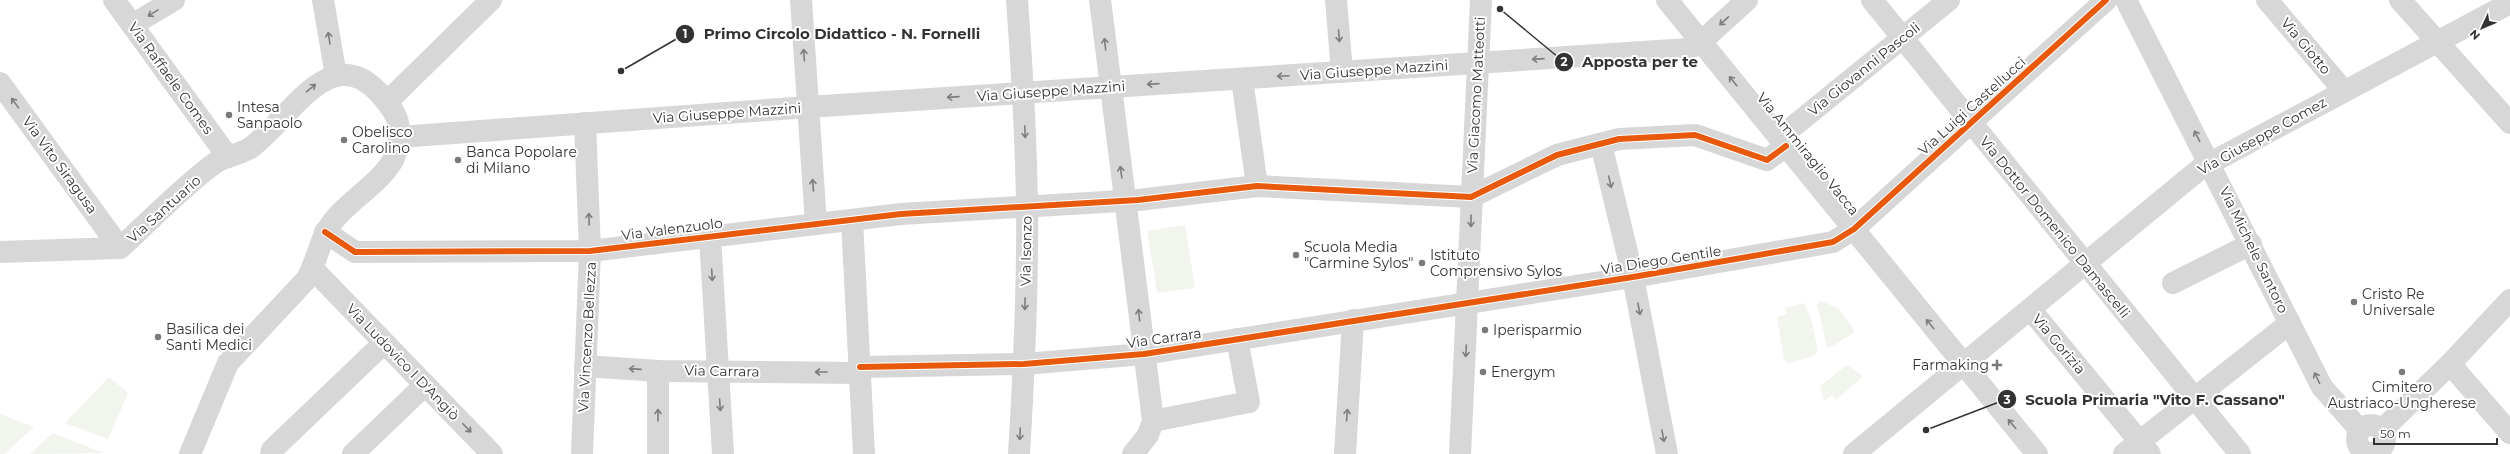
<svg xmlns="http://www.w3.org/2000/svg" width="2510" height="454" font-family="Montserrat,sans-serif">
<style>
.green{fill:#f1f5ed}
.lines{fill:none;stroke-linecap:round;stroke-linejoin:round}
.minor{stroke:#d7d7d7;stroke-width:22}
.cycleway-casing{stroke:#fff;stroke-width:8}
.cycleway{stroke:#e8590c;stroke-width:6}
.oneway{stroke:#7d7d7d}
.poi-dot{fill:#7a7a7a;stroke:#fff;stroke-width:1.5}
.labels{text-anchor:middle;stroke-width:4;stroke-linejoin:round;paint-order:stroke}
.street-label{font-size:14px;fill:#333;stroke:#fff}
.poi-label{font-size:14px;fill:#333;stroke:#fff;text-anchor:start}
.leader{fill:none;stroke:#333;stroke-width:1.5}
.callout-dot{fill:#333;stroke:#fff;stroke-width:1.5}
.mark-label{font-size:12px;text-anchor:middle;font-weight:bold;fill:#fff}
.callout-label{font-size:15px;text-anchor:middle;font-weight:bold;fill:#333;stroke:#fff;stroke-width:4;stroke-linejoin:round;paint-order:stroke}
</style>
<rect width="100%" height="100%" fill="#fff"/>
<g class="green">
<path d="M1185 225 1195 288 1157 293 1147 231Z"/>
<path d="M1821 301 1838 308 1854 330 1853 333 1831 347H1827L1817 304Z"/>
<path d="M1804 303 1811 318 1818 351 1811 357 1789 363 1784 360 1777 317 1787 314 1785 308Z"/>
<path d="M1847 365 1862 375 1861 378 1836 400 1832 395 1824 401 1820 386Z"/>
<path d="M109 377 128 393 108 439 65 423Z"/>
<path d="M0 414 34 427 4 454H0Z"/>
<path d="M53 433 104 453 30 454Z"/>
</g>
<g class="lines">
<g class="minor">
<path d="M114 0 228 157"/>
<path d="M323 0 336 76"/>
<path d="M801 0 816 224"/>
<path d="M1017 0C1022 69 1026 137 1027 206 1028 288 1024 371 1019 454"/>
<path d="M1100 0 1153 421 1148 435 1133 454"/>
<path d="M1336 0 1342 72"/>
<path d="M1667 0 2037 454"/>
<path d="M1872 0 2240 454"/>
<path d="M2126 0 2322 387 2359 429"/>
<path d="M2267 0 2344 91"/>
<path d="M2400 0 2510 123"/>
<path d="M132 25 174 0"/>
<path d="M1242 79 1257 186"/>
<path d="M0 83 120 248"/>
<path d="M387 102 491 0"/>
<path d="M399 137 808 107 1688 49 1701 42 1747 0"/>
<path d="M1779 138 1949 0"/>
<path d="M1601 144 1633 277 1667 454"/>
<path d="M852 220 864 454"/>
<path d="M325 232 355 252 590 251 901 214 1138 200 1257 186 1471 197 1557 155 1619 139 1695 135 1767 160 1786 146"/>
<path d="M710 236 723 454"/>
<path d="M0 252 120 248C151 220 181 188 215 163 226 155 242 155 253 146 297 111 338 27 393 111 402 124 400 145 393 160 381 182 350 200 334 220 319 238 318 261 306 280L228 363 190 454"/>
<path d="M313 269 492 454"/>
<path d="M2173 283 2251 244"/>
<path d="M2030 309 2150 454"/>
<path d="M2450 364 2510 433"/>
<path d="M585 366 658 371 860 373"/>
<path d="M860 367 1024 364 1144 354 1633 277 1833 242 1854 229 2106 0"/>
<path d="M1153 421 1249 402 1237 339"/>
<circle cx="2371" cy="439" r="14"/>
<path d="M2382 430 2450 364 2510 300"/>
<path d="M271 454 272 450 384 343"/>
<path d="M353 454 425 385"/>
<path d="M582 454 590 251 585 123"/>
<path d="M658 454V371"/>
<path d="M1345 454 1353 320"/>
<path d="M1460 454 1481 0"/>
<path d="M1854 454 2201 168 2510 3"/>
<path d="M2124 454 2290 323"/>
</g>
<g class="cycleway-casing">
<g id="cycleway">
<path d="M325 232 355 252 590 251 901 214 1138 200 1257 186 1471 197 1557 155 1619 139 1695 135 1767 160 1786 146"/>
<path d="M860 367 1024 364 1144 354 1633 277 1833 242 1854 229 2106 0"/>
</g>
</g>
<use href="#cycleway" class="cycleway"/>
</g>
<defs><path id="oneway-shaft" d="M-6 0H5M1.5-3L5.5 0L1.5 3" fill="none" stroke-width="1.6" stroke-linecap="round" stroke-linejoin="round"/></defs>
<g class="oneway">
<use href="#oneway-shaft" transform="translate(153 13) rotate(148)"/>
<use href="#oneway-shaft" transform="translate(1724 21) rotate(137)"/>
<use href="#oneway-shaft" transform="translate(1339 36) rotate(86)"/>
<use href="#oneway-shaft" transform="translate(329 38) rotate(-99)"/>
<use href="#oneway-shaft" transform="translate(1105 44) rotate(-97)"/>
<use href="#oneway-shaft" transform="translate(804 55) rotate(-94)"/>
<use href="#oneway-shaft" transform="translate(1538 59) rotate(176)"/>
<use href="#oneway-shaft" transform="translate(1283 76) rotate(177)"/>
<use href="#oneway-shaft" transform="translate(1733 81) rotate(-129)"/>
<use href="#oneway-shaft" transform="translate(1153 84) rotate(176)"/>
<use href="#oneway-shaft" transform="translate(311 88) rotate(-39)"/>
<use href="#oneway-shaft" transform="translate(953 97) rotate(176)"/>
<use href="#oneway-shaft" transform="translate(15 103) rotate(-126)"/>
<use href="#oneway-shaft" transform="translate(1025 132) rotate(88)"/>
<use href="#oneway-shaft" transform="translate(2197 136) rotate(-117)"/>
<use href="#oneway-shaft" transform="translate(1121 172) rotate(-98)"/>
<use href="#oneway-shaft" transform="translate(1610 182) rotate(77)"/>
<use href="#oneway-shaft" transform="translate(813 185) rotate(-94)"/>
<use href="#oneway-shaft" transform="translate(589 219) rotate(-92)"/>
<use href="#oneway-shaft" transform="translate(1471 221) rotate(90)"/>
<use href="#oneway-shaft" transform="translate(712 275) rotate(87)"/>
<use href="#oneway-shaft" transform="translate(1025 304) rotate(91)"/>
<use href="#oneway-shaft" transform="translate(1639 309) rotate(79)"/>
<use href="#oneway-shaft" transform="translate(1139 315) rotate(-97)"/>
<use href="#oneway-shaft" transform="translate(1930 324) rotate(-129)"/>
<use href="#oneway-shaft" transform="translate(1466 351) rotate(93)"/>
<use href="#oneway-shaft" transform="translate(635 369) rotate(-176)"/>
<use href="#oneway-shaft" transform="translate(821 372) rotate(-180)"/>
<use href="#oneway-shaft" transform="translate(2317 378) rotate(-116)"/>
<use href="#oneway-shaft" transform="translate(720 405) rotate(86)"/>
<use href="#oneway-shaft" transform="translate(658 415) rotate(-90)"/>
<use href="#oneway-shaft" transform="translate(1347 415) rotate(-86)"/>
<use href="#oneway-shaft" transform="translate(2012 424) rotate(-130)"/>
<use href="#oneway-shaft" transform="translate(467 428) rotate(46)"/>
<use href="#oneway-shaft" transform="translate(1020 434) rotate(93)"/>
<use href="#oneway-shaft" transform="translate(1663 436) rotate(79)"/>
</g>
<g class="poi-dot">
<circle cx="229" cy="115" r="4"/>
<circle cx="344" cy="140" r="4"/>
<circle cx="458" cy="160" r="4"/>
<circle cx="1296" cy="255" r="4"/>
<circle cx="1422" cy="263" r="4"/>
<circle cx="2354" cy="302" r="4"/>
<circle cx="1485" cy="330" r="4"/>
<circle cx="158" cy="337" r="4"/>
<path d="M1995 359h4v4h4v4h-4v4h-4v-4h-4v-4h4z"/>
<circle cx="1483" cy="372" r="4"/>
<circle cx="2402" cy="372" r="4"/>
</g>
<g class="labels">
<g class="street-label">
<text transform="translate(2306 46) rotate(50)" y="5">Via Giotto</text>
<text transform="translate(1864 69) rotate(-39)" y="5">Via Giovanni Pascoli</text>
<text transform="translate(1374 70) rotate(-4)" y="5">Via Giuseppe Mazzini</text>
<text transform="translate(171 78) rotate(54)" y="5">Via Raffaele Comes</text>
<text transform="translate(1051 91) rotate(-4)" y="5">Via Giuseppe Mazzini</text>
<text transform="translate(1476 95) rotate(-87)" y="5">Via Giacomo Matteotti</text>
<text transform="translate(1972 106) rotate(-42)" y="5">Via Luigi Castellucci</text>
<text transform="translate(727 113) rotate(-4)" y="5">Via Giuseppe Mazzini</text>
<text transform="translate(2262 136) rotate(-29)" y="5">Via Giuseppe Comez</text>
<text transform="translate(1808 154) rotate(51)" y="5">Via Ammiraglio Vacca</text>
<text transform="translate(60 165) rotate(54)" y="5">Via Vito Siragusa</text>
<text transform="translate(164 209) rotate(-42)" y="5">Via Santuario</text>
<text transform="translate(2055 227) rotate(51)" y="5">Via Dottor Domenico Damascelli</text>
<text transform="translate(672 229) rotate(-7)" y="5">Via Valenzuolo</text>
<text transform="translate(2254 250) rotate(64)" y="5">Via Michele Santoro</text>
<text transform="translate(1026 251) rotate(-89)" y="5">Via Isonzo</text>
<text transform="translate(1661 260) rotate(-9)" y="5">Via Diego Gentile</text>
<text transform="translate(587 337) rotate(-87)" y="5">Via Vincenzo Bellezza</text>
<text transform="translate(1164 338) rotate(-8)" y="5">Via Carrara</text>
<text transform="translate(2059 344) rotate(50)" y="5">Via Gorizia</text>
<text transform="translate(403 362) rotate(46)" y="5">Via Ludovico I D'Angiò</text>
<text transform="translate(722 371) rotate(1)" y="5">Via Carrara</text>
</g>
<g class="poi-label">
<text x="237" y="112">Intesa<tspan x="237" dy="16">Sanpaolo</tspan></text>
<text x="352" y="137">Obelisco<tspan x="352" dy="16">Carolino</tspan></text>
<text x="466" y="157">Banca Popolare<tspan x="466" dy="16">di Milano</tspan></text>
<text x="1304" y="252">Scuola Media<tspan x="1304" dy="16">"Carmine Sylos"</tspan></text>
<text x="1430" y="260">Istituto<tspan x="1430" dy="16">Comprensivo Sylos</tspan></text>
<text x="2362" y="299">Cristo Re<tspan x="2362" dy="16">Universale</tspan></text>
<text x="166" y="334">Basilica dei<tspan x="166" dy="16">Santi Medici</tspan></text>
<text x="1493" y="335">Iperisparmio</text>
<text x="1989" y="370" text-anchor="end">Farmaking</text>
<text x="1491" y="377">Energym</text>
<text x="2402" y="392" text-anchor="middle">Cimitero<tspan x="2402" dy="16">Austriaco-Ungherese</tspan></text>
</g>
</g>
<path class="leader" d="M621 71L685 34M1500 9L1564 62M1926 430L2007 399"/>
<g class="callout-dot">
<circle cx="621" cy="71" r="4"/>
<circle cx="1500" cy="9" r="4"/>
<circle cx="1926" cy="430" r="4"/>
<circle cx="685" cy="34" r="10"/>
<circle cx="1564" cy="62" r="10"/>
<circle cx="2007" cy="399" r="10"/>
</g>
<g class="mark-label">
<text x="685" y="38">1</text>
<text x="1564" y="66">2</text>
<text x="2007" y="404">3</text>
</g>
<g class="callout-label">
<text x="842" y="39">Primo Circolo Didattico - N. Fornelli</text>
<text x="1640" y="67">Apposta per te</text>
<text x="2155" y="405">Scuola Primaria "Vito F. Cassano"</text>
</g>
<g transform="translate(2482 28) rotate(226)" stroke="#ffffff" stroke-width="3" paint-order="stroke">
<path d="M0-3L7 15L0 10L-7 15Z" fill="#333333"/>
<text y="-6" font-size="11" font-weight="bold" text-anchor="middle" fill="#333333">N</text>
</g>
<path d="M2374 438v6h123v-6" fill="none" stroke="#333333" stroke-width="2"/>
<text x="2380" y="438" font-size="12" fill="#333333" stroke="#ffffff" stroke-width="3" paint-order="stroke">50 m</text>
</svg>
